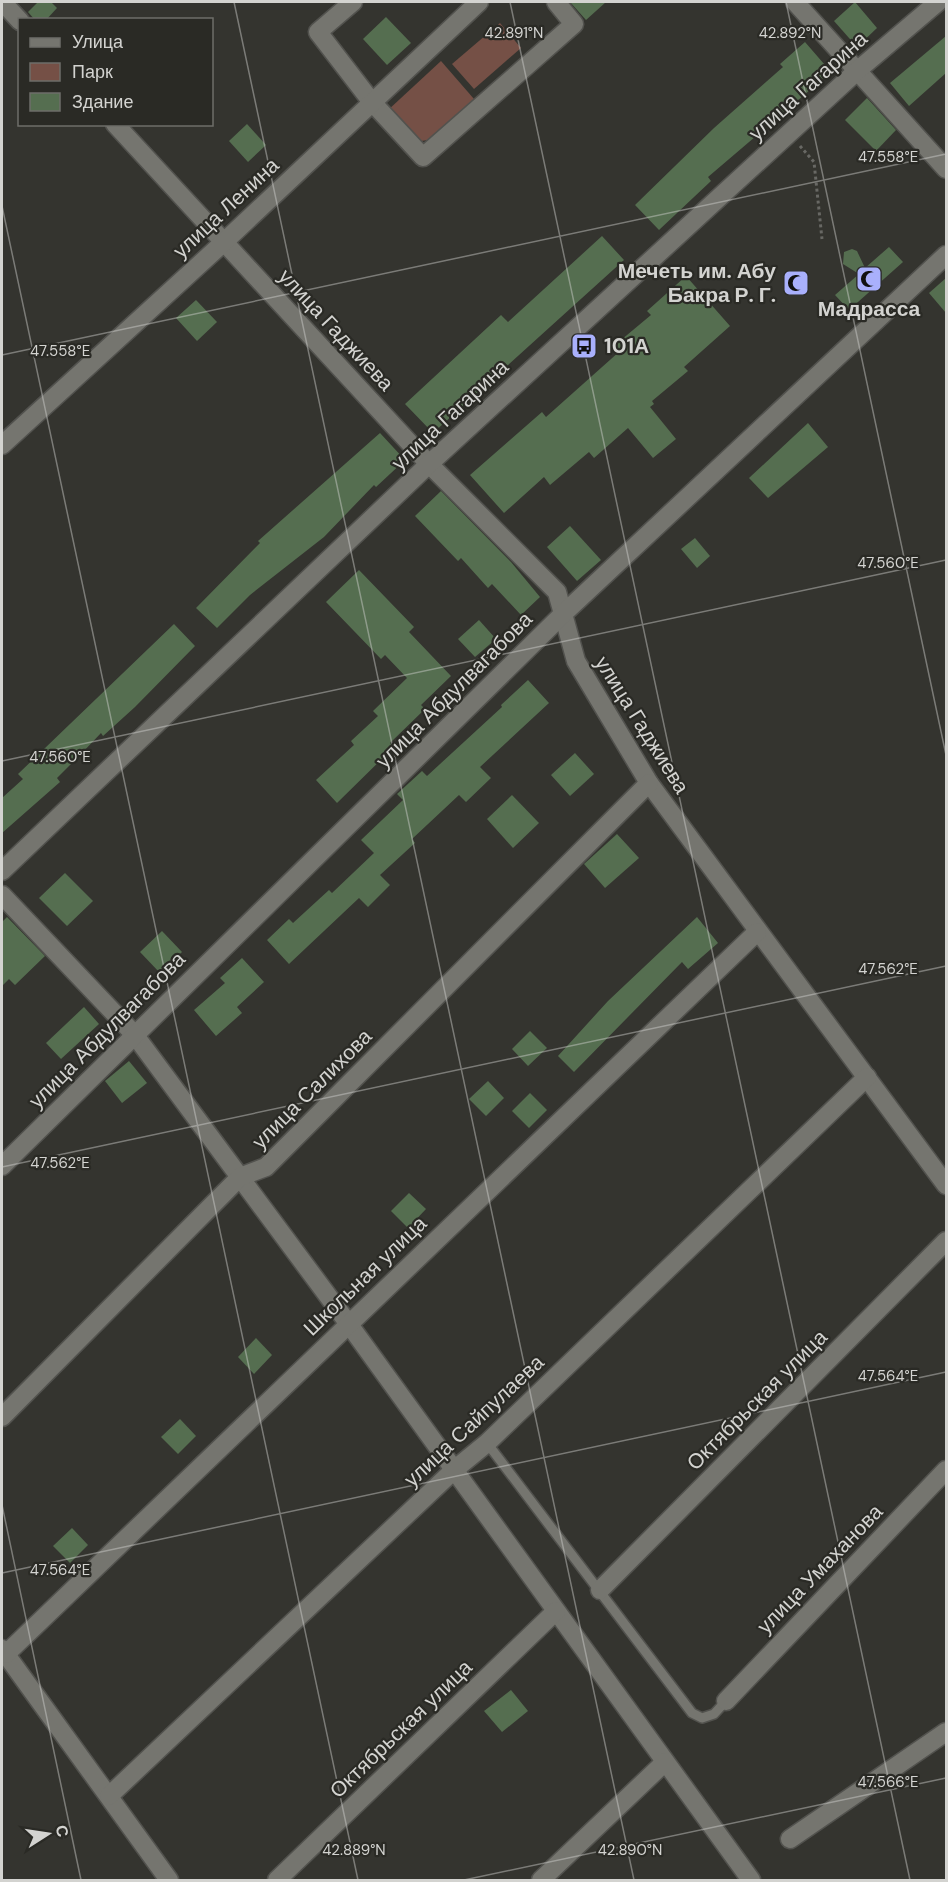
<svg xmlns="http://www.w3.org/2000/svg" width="948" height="1882" font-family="'DM Sans',sans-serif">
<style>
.green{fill:#755046}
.building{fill:#556e50}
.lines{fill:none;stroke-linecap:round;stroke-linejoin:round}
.service-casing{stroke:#52524e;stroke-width:12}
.minor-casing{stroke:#52524e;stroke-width:21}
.tertiary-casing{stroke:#52524e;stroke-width:21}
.path{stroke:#686864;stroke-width:3;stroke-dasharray:3 3;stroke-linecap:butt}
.service{stroke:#75756f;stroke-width:9}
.minor{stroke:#75756f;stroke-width:18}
.tertiary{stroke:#75756f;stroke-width:18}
.ticks{fill:none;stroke:#d3d3d0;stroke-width:1.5;stroke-opacity:0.45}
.labels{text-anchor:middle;stroke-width:4.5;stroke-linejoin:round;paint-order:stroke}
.street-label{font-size:21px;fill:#d3d3d0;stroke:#2a2a25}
.poi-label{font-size:21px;font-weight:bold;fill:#d3d3d0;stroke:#2a2a25;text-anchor:end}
.ticks-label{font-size:15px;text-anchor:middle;fill:#d3d3d0;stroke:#2a2a25;stroke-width:4.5;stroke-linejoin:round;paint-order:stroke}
</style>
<rect width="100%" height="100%" fill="#34342f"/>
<g class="green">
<path d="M500 23 521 48 474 89 452 64Z"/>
<path d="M441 61 474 99 434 139 415 142 387 111Z"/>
</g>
<g class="building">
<path d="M38 2H51L57 8 46 20H35L28 12Z"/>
<path d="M570 2H606L586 20Z"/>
<path d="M855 2 877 28 857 47 834 21Z"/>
<path d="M386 17 411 43 387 65 363 39Z"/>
<path d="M946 36V73L909 106 890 83Z"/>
<path d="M805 42 831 72 708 177 711 181 659 230 635 205 714 128 783 67 780 64Z"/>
<path d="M867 98 896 130 876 151 845 120Z"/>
<path d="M247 124 266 145 248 162 229 141Z"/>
<path d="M602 236 624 260 433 433 405 404 501 315 508 322Z"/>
<path d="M889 247 903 262 849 310 835 295 859 274 843 264 844 252 852 249 857 251 865 268Z"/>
<path d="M686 276 730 326 684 367 688 371 652 401 654 404 650 407 676 439 653 458 628 428 594 458 589 452 550 485 544 477 504 513 470 475 542 412 546 417 620 351 615 345 651 315 647 311Z"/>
<path d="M946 278V313L929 293Z"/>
<path d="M196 300 217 322 197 341 176 318Z"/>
<path d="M808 423 828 447 768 498 749 478Z"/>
<path d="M380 433 405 460 376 487 374 485 324 537 250 595 217 628 196 608 260 543 258 541Z"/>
<path d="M441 491 511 562 540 597 521 615 492 584 488 588 461 558 458 561 415 516Z"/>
<path d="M570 526 601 560 577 581 547 547Z"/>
<path d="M695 538 710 556 697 568 681 549Z"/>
<path d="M359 570 414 627 409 632 451 676 421 705 425 709 390 743 394 747 337 803 316 780 354 745 351 741 378 716 373 711 407 678 385 655 381 659 326 602Z"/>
<path d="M479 620 496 639 475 657 458 639Z"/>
<path d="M174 624 195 646 135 707 103 736 101 733 81 754 57 778 60 782 2 833V798L23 779 18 774Z"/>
<path d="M528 680 549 703 480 767 491 778 466 802 459 795 412 839 415 843 380 875 390 885 368 907 359 898 289 964 267 940 289 919 293 923 329 890 332 893 374 853 361 840 403 800 397 794 422 771 427 776 502 707 501 705Z"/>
<path d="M575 753 594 774 570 796 551 775Z"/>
<path d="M512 795 539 823 513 848 487 819Z"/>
<path d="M617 834 639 858 605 888 584 864Z"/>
<path d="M65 873 93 901 67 926 39 898Z"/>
<path d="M7 917 45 956 15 985 9 979 2 986V922Z"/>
<path d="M697 917 718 943 688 969 682 962 574 1072 558 1056 608 1001Z"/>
<path d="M162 931 182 952 160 973 140 952Z"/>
<path d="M242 958 264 982 237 1007 242 1013 216 1036 194 1010 225 983 220 978Z"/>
<path d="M84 1007 99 1024 61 1059 46 1043Z"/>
<path d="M530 1031 547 1048 528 1066 512 1049Z"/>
<path d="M129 1061 147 1083 122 1103 105 1081Z"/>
<path d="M488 1081 504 1098 486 1116 469 1099Z"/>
<path d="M530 1093 547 1110 529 1128 512 1111Z"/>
<path d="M409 1193 426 1209 408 1228 391 1211Z"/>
<path d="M256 1338 272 1355 254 1374 238 1357Z"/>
<path d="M180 1419 196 1436 178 1454 161 1437Z"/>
<path d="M72 1528 88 1545 70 1563 53 1546Z"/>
<path d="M511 1690 528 1711 502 1732 484 1711Z"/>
</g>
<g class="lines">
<g class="service-casing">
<path id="service" d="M487 1443 692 1713 702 1718 714 1714 726 1701"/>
</g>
<g class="minor-casing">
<g id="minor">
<path d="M353 2 318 32 371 101 423 157 574 24 556 2"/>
<path d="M795 2 946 169"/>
<path d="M7 7 20 21"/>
<path d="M115 124 429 464 557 592 576 661 649 783 946 1185"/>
<path d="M2 445 224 242 479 2"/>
<path d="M2 895 134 1034 348 1323 751 1880"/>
<path d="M2 1166 563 614 946 255"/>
<path d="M2 1417 240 1177 266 1167 649 783"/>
<path d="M600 1590 946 1241"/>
<path d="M2 1649 169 1880"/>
<path d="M6 1654 757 932"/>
<path d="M726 1701 946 1470"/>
<path d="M109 1796 454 1470 487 1443 867 1077"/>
<path d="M790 1839 946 1732"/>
<path d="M277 1880 556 1611"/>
<path d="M541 1880 665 1762"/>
</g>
</g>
<g class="tertiary-casing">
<path id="tertiary" d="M2 871 429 464 858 70 938 2"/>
</g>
<path class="path" d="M800 146 814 162 822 239"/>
<use href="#service" class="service"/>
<use href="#minor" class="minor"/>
<use href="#tertiary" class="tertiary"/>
</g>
<path class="ticks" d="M234 2 634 1880M510 2 910 1880M786 2 946 755M2 206 358 1880M2 355 946 154M2 761 946 560M2 1167 946 966M2 1505 81 1880M2 1573 946 1372M464 1880 946 1778"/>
<defs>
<g id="mosque-square" transform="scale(1.35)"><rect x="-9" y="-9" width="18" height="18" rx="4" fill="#a9b0fc" stroke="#2a2a25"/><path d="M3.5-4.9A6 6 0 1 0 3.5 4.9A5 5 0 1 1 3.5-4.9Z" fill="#111"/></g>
<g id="bus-square" transform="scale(1.35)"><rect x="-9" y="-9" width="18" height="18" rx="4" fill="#a9b0fc" stroke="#2a2a25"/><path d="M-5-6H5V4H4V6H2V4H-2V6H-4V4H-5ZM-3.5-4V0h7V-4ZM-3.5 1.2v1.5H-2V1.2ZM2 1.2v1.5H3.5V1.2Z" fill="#111"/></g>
</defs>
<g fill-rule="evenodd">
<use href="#mosque-square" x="869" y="279"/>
<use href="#mosque-square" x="796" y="283"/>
<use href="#bus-square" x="584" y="346"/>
</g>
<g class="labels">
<g class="street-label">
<text transform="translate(808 86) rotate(-42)" y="7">улица Гагарина</text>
<text transform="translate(226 208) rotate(-43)" y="7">улица Ленина</text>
<text transform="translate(336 330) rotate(47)" y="7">улица Гаджиева</text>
<text transform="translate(450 415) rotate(-43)" y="7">улица Гагарина</text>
<text transform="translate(454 690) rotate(-45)" y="7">улица Абдулвагабова</text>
<text transform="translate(642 725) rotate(58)" y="7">улица Гаджиева</text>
<text transform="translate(107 1030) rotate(-45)" y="7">улица Абдулвагабова</text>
<text transform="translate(312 1089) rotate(-45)" y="7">улица Салихова</text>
<text transform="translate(365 1276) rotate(-44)" y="7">Школьная улица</text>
<text transform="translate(757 1400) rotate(-45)" y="7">Октябрьская улица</text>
<text transform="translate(474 1421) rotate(-43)" y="7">улица Сайпулаева</text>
<text transform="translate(820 1569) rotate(-46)" y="7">улица Умаханова</text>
<text transform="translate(401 1729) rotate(-44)" y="7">Октябрьская улица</text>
</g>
<g class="poi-label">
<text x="776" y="278">Мечеть им. Абу<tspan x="776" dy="24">Бакра Р. Г.</tspan></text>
<text x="869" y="316" text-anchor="middle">Мадрасса</text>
<text x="604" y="353" text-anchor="start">101А</text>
</g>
</g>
<g class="ticks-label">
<text x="514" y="38">42.891°N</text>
<text x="790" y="38">42.892°N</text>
<text x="888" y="162">47.558°E</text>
<text x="60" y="356">47.558°E</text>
<text x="888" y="568">47.560°E</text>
<text x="60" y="762">47.560°E</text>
<text x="888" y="974">47.562°E</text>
<text x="60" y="1168">47.562°E</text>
<text x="888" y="1381">47.564°E</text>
<text x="60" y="1575">47.564°E</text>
<text x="888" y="1787">47.566°E</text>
<text x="354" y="1855">42.889°N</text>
<text x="630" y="1855">42.890°N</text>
</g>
<rect width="948" height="1882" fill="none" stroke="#d3d3d0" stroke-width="6"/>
<rect x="18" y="18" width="195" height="108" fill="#2a2a25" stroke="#6e6e69" stroke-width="1.5"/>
<rect x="30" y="38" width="30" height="9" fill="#75756f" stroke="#6e6e69" stroke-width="1.5"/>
<text x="72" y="48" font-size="18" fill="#d3d3d0">Улица</text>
<rect x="30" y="63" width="30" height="18" fill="#755046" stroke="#6e6e69" stroke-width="1.5"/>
<text x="72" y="78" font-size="18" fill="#d3d3d0">Парк</text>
<rect x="30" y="93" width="30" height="18" fill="#556e50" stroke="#6e6e69" stroke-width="1.5"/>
<text x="72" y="108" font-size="18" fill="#d3d3d0">Здание</text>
<g transform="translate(48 1834) rotate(78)" stroke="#2a2a25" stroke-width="4.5" paint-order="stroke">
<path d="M0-4.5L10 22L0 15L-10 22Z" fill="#d3d3d0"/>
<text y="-9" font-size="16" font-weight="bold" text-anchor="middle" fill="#d3d3d0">С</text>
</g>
</svg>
